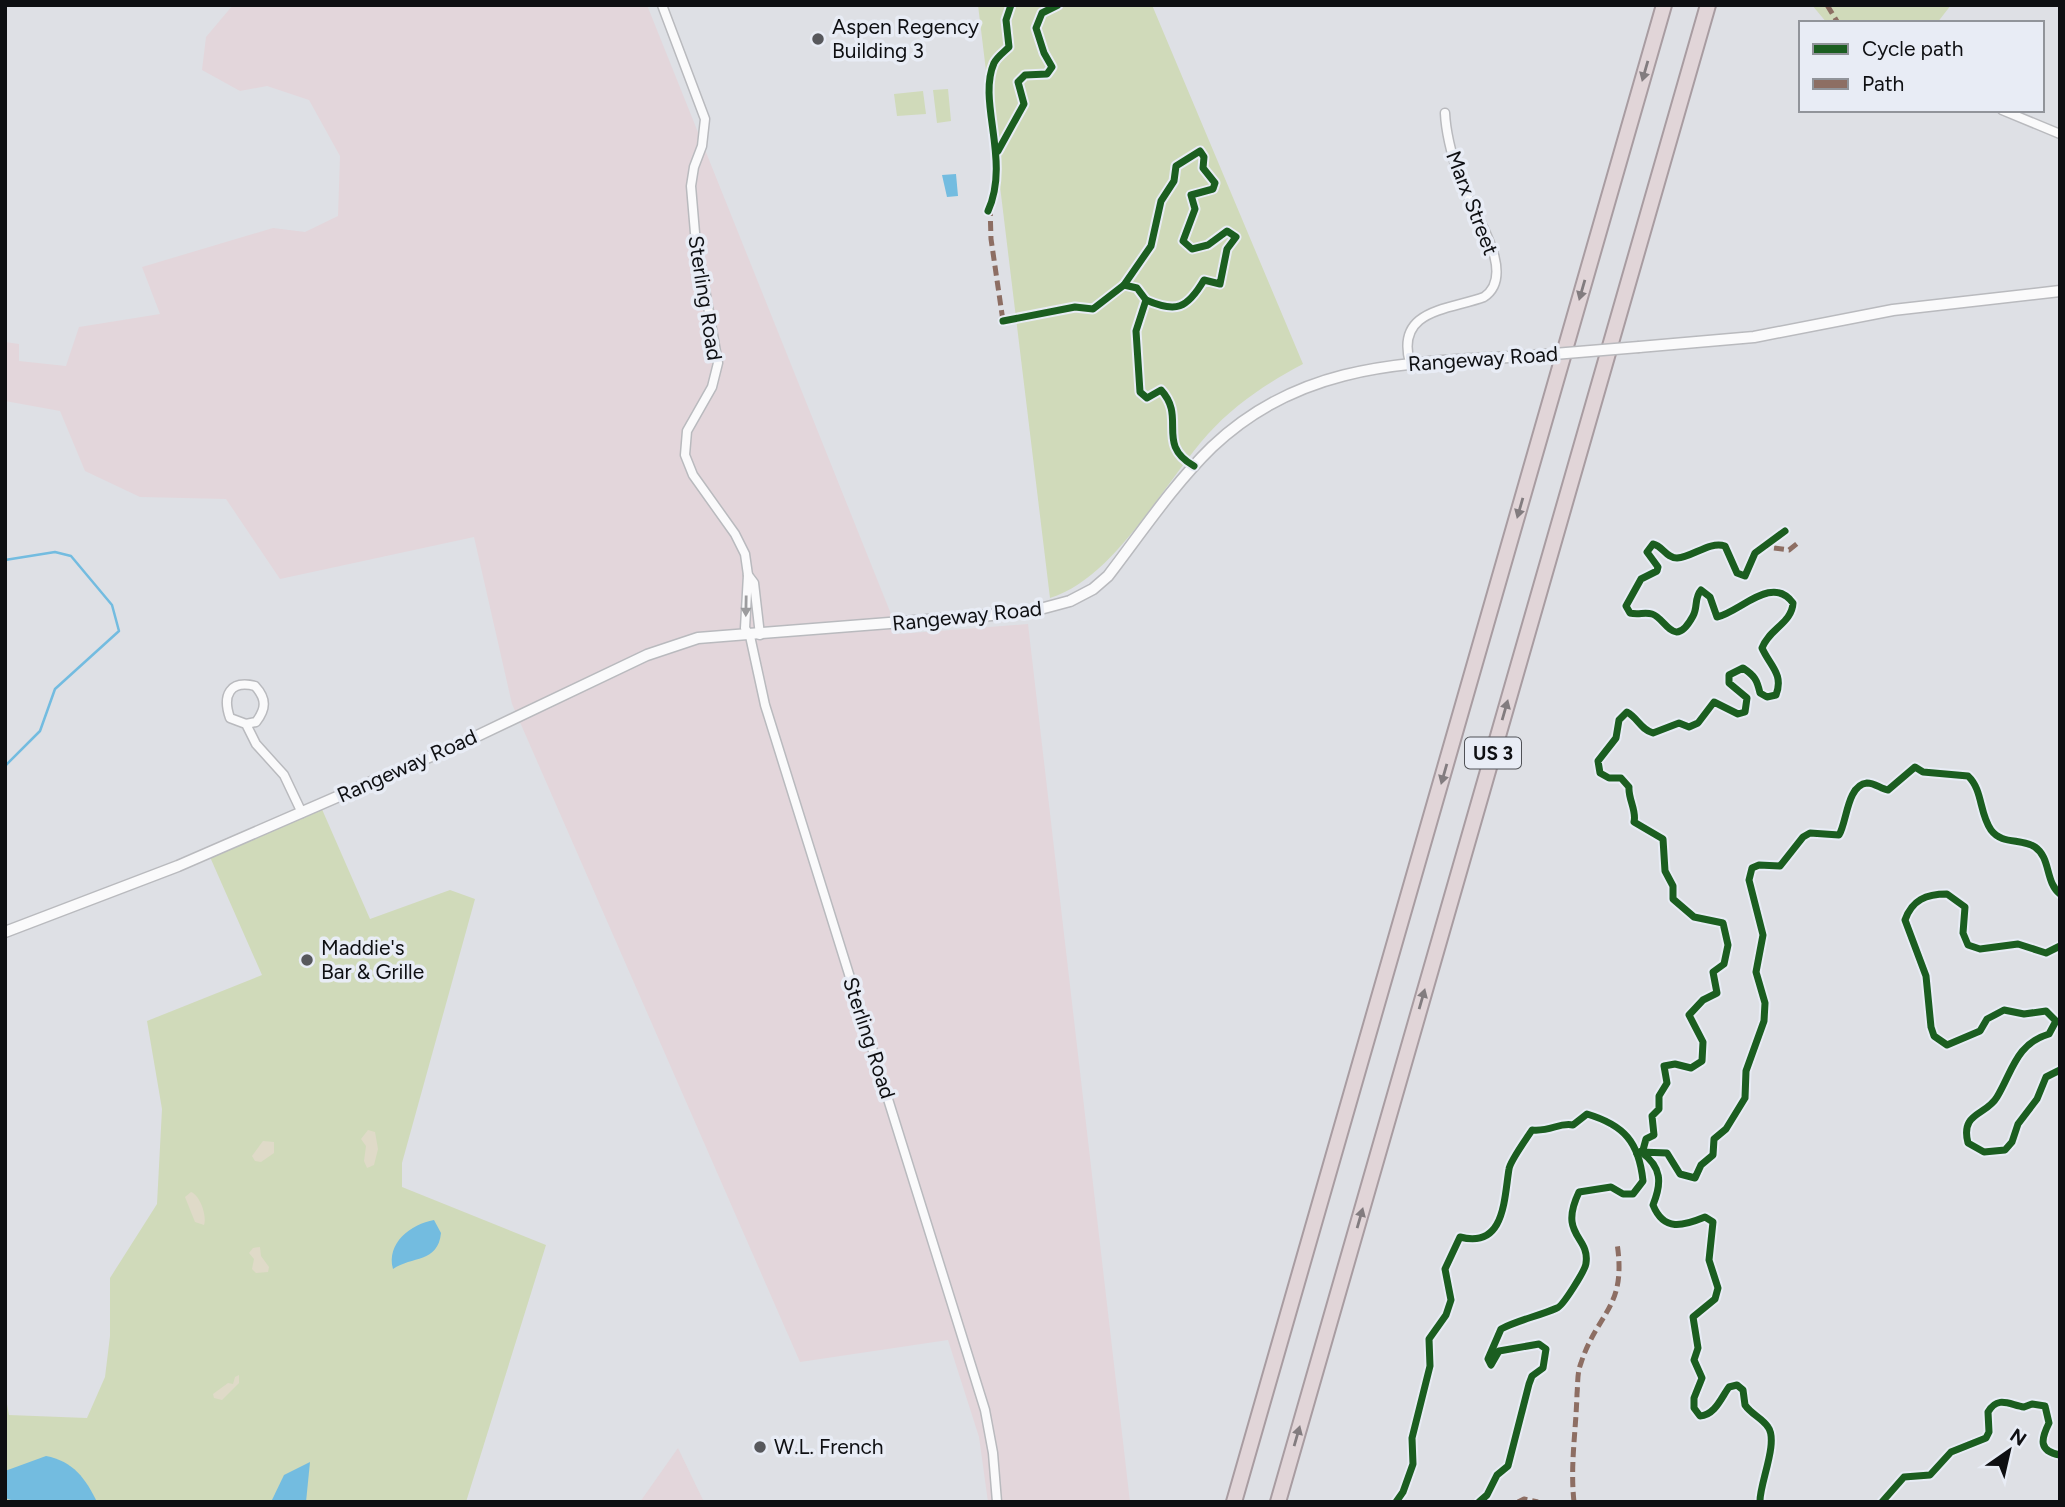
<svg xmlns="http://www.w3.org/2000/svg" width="2065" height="1507" font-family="Figtree,sans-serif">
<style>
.industrial{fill:#e3d6db}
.green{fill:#d0daba}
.sand{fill:#dfdac8}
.water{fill:#73bce0}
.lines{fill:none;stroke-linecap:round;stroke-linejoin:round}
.stream{stroke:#73bce0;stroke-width:2.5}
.minor-casing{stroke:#b9babe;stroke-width:11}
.tertiary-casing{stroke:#b9babe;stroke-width:13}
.motorway-casing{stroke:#a89ca1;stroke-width:18}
.minor{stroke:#fafafb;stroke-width:8}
.tertiary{stroke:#fafafb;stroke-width:10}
.motorway{stroke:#e1d5d8;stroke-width:14}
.tertiary-bridge-casing{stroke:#b9babe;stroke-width:13;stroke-linecap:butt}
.tertiary-bridge{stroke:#fafafb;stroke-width:10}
.quiet{stroke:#8d6e63;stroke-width:5;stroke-dasharray:10 5;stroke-linecap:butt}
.cycleway-casing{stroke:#e8ecf5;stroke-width:11}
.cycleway{stroke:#1b5e20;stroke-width:7}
.oneway{fill:#827c7f}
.oneway2{fill:#9c9c9e}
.poi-dot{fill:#57585c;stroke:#e8ecf5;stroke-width:2.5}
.labels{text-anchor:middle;stroke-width:7;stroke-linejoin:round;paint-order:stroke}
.shield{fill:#e8ecf5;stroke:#4f5156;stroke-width:2}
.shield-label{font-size:19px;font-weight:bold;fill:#0e0f12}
.poi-label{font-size:21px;fill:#0e0f12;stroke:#e8ecf5;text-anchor:start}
.street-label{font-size:21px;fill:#0e0f12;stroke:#e8ecf5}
</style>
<rect width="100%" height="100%" fill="#dee0e5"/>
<g class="industrial">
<path d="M233 5H647L899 634 1028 624 1130 1502H988L979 1437 948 1340 800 1362 512 704 474 537 280 579 226 499 140 497 85 471 60 411 5 401V342L19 344V361L66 366 79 327 160 314 142 267 273 228 305 232 338 216 340 156 309 100 267 86 240 91 202 70 206 37Z"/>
<path d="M678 1448 704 1502H640Z"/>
</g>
<g class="green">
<path d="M978 5H1152L1303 364C1267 383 1235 404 1208 434 1163 484 1115 578 1050 598Z"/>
<path d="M1812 5H1951L1937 23H1827Z"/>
<path d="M948 89 951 121 937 123 933 90Z"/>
<path d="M923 91 926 114 897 116 894 94Z"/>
<path d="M321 807 370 919 450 890 475 899 402 1163V1187L546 1245 466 1502H5V1393L9 1415 87 1418 105 1377 110 1336V1278L157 1204 162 1109 147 1021 262 975 210 857Z"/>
</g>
<g class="sand">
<path d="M368 1130 375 1132 378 1149 374 1165 367 1168 364 1161 366 1146 361 1139Z"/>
<path d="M263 1141 274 1142V1153L261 1162 255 1161 252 1156Z"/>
<path d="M191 1192C200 1195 207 1216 204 1225L195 1222 185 1197Z"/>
<path d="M260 1247 261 1256 269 1267 268 1272 256 1273 252 1269 254 1259 249 1253 253 1248Z"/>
<path d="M239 1375V1383L222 1400 214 1398 213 1394 228 1383 233 1384 235 1377Z"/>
</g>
<g class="water">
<path d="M956 174 958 196 947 197 942 175Z"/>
<path d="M434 1220 441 1233C438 1263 412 1256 393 1269 386 1243 411 1224 434 1220Z"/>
<path d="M46 1456C73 1461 86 1479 97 1502H17L5 1498V1471Z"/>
<path d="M310 1462 306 1502H271L284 1475Z"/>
</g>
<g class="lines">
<path class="stream" d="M5 560 55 552 71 556 112 605 119 631 55 689 40 731 5 766"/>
<g class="minor-casing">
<g id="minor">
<path d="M662 5 705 119 702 146 694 167 691 186 695 233 718 363 712 387 687 431 685 455 693 475 735 534 745 554 748 575 745 628 750 636 765 705 985 1410 993 1453 997 1502"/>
<path d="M2002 110 2060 134"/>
<path d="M1410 363C1395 309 1449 310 1484 297 1520 273 1468 205 1459 177 1452 156 1446 135 1445 113"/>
<path d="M748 575 754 583 760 635"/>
<path d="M246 724 230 718C222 695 230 680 255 686 267 699 266 709 256 722L246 724 256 744 284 775 302 813"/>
</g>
</g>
<g class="tertiary-casing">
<g id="tertiary">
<path d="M1639 347 1754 337 1893 310 2060 291"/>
<path d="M5 932 178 866 475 737 647 655 698 638 1029 612 1070 601 1093 589 1108 576C1141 533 1173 485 1212 447 1308 356 1419 364 1542 355"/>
</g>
</g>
<g class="motorway-casing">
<g id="motorway">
<path d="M1234 1502 1664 5"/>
<path d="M1278 1502 1708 5"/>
</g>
</g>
<use href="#minor" class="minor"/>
<use href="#tertiary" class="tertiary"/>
<use href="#motorway" class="motorway"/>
<g class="tertiary-bridge-casing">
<path id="tertiary-bridge" d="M1542 355 1639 347"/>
</g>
<use href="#tertiary-bridge" class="tertiary-bridge"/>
<g class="quiet">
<path d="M1827 5 1838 23"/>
<path d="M990 206 991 239 1003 321H1008"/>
<path d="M1774 548 1789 550 1799 542"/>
<path d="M1518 1502 1524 1499 1538 1502"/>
<path d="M1574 1502C1570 1465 1576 1431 1577 1394 1578 1383 1577 1373 1581 1363 1598 1311 1627 1308 1617 1243"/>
</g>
<g class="cycleway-casing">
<g id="cycleway">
<path d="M998 151 1024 104 1018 82 1025 75 1047 74 1052 67 1044 53 1036 28 1042 13 1058 5"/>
<path d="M988 211C1011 160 977 102 994 63 997 57 1004 52 1009 47L1006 20 1011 5"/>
<path d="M1124 285 1151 246 1161 201 1174 181 1176 166 1200 151 1204 157 1203 168 1215 183 1213 189 1191 195 1195 209 1183 241 1192 249 1208 245 1227 231 1236 237 1227 249 1220 284 1204 280C1187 309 1176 313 1146 300"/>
<path d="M1003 321 1075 307 1093 309 1124 285 1137 288 1146 300 1136 331 1140 392 1147 398 1161 390C1187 418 1155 444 1194 466"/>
<path d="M2060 946 2046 953 2018 944 1980 949 1968 945 1963 933 1965 907 1947 894C1926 894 1912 900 1905 920L1926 976 1931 1027 1934 1036 1947 1045 1980 1031 1987 1019 2004 1010 2024 1014 2046 1011 2056 1021 2049 1034C2016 1044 2013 1070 1997 1097 1986 1116 1960 1112 1968 1143L1984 1152 2005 1150 2012 1142 2018 1124 2037 1099 2046 1077 2060 1070"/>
<path d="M1637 1154 1643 1150 1646 1139 1654 1135 1652 1116 1659 1109V1096L1667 1083 1664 1066 1675 1064 1691 1068 1702 1061 1703 1042 1689 1015 1703 1000 1717 993 1713 972 1724 964 1728 945 1723 923 1694 917 1673 899V886L1665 871 1663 839 1634 822C1637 811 1628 799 1629 787L1621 778H1609L1600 773 1598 761 1616 738 1619 720 1627 712C1638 718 1640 729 1653 733L1679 723 1689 727 1698 723 1714 702 1738 714 1745 712 1747 698 1729 683V675L1743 668C1755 676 1757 680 1760 693L1767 697 1776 695C1784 674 1770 666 1762 648 1769 629 1792 623 1793 603 1772 574 1740 612 1717 617L1710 597 1701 590C1694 598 1698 607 1693 616 1674 651 1666 618 1652 614 1645 612 1638 615 1630 613L1626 606 1641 579 1657 571 1658 567 1647 552 1653 544C1663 546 1666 558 1677 558 1693 557 1709 541 1725 546L1737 573 1745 576 1755 553 1785 531"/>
<path d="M1396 1502 1403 1492 1413 1464 1412 1438 1430 1366 1429 1339 1446 1315 1451 1300 1445 1269 1460 1237C1505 1249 1504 1199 1509 1169 1510 1161 1527 1138 1532 1130 1551 1132 1559 1122 1573 1125L1587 1114C1624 1125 1639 1142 1643 1181L1633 1194H1623L1611 1187 1579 1192C1558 1236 1590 1236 1586 1263 1586 1269 1563 1306 1557 1308 1539 1316 1518 1320 1501 1329L1488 1359 1491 1365 1499 1351 1539 1344 1546 1349 1543 1368 1532 1376 1529 1384 1508 1466 1497 1475 1487 1495 1479 1502"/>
<path d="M1760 1502C1759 1485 1779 1442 1768 1427 1762 1418 1751 1414 1745 1405L1743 1390 1737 1385 1729 1387C1721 1398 1715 1415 1700 1416L1694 1408V1398L1702 1378 1694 1360 1698 1348 1693 1317 1715 1299 1718 1288 1709 1260 1713 1222 1705 1217C1683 1226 1664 1232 1653 1205 1662 1183 1662 1167 1641 1152L1667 1153 1680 1174 1695 1178 1701 1165 1713 1155 1714 1139 1726 1129 1745 1098 1746 1071 1764 1021 1765 1003 1756 972 1763 935 1749 880 1752 868 1759 865 1780 866 1803 837 1810 833 1839 835C1847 822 1847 785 1867 783 1875 783 1881 789 1888 790L1915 767 1923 772 1968 776C1983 790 1979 813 1991 830 2002 845 2021 838 2035 847 2051 858 2045 882 2060 894"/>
<path d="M1882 1502 1904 1477 1930 1475 1951 1452 1986 1438 1989 1432 1988 1412C1998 1395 2010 1405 2024 1407L2032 1404 2045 1406 2049 1423C2041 1439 2038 1451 2060 1455"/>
</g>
</g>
<use href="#cycleway" class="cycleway"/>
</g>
<defs><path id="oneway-solid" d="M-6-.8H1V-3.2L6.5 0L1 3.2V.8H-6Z" transform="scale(1.75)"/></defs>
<g class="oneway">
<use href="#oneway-solid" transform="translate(1645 71) rotate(106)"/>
<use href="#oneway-solid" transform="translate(1582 290) rotate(106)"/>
<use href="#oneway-solid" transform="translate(1520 508) rotate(106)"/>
<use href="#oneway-solid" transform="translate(1505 710) rotate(-74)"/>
<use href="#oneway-solid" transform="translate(1444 774) rotate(106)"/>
<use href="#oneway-solid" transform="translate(1422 999) rotate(-74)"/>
<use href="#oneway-solid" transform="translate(1360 1218) rotate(-74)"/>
<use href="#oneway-solid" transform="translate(1297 1436) rotate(-74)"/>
</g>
<use class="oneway2" href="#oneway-solid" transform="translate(746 606) rotate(91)"/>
<g class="poi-dot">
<circle cx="818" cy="39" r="7"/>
<circle cx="307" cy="960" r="7"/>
<circle cx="760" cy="1447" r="7"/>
</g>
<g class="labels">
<rect class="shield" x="1465" y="737.5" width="56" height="31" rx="5"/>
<g class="shield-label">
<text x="1493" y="760">US 3</text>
</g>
<g class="poi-label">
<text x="832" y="34">Aspen Regency<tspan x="832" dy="24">Building 3</tspan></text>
<text x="321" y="955">Maddie's<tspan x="321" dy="24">Bar &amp; Grille</tspan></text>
<text x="774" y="1454">W.L. French</text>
</g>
<g class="street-label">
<text transform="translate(1472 203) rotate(69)" y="7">Marx Street</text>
<text transform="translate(705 298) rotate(81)" y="7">Sterling Road</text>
<text transform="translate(1483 359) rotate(-4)" y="7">Rangeway Road</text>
<text transform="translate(967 616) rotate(-6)" y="7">Rangeway Road</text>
<text transform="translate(407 766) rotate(-24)" y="7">Rangeway Road</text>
<text transform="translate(869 1038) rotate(72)" y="7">Sterling Road</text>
</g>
</g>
<rect width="2065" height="1507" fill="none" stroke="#0e0f12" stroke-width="14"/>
<rect x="1799" y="21" width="245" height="91" fill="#e8ecf5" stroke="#91949a" stroke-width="2"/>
<rect x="1813" y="44" width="35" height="10" fill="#1b5e20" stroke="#91949a" stroke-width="2"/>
<text x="1862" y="56" font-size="21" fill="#0e0f12">Cycle path</text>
<rect x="1813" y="79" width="35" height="10" fill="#8d6e63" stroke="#91949a" stroke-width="2"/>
<text x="1862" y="91" font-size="21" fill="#0e0f12">Path</text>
<g transform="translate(2009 1451) rotate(34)" stroke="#e8ecf5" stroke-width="5" paint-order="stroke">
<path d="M0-5L12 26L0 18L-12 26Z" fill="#0e0f12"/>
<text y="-10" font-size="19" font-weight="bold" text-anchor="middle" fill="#0e0f12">N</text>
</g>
</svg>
